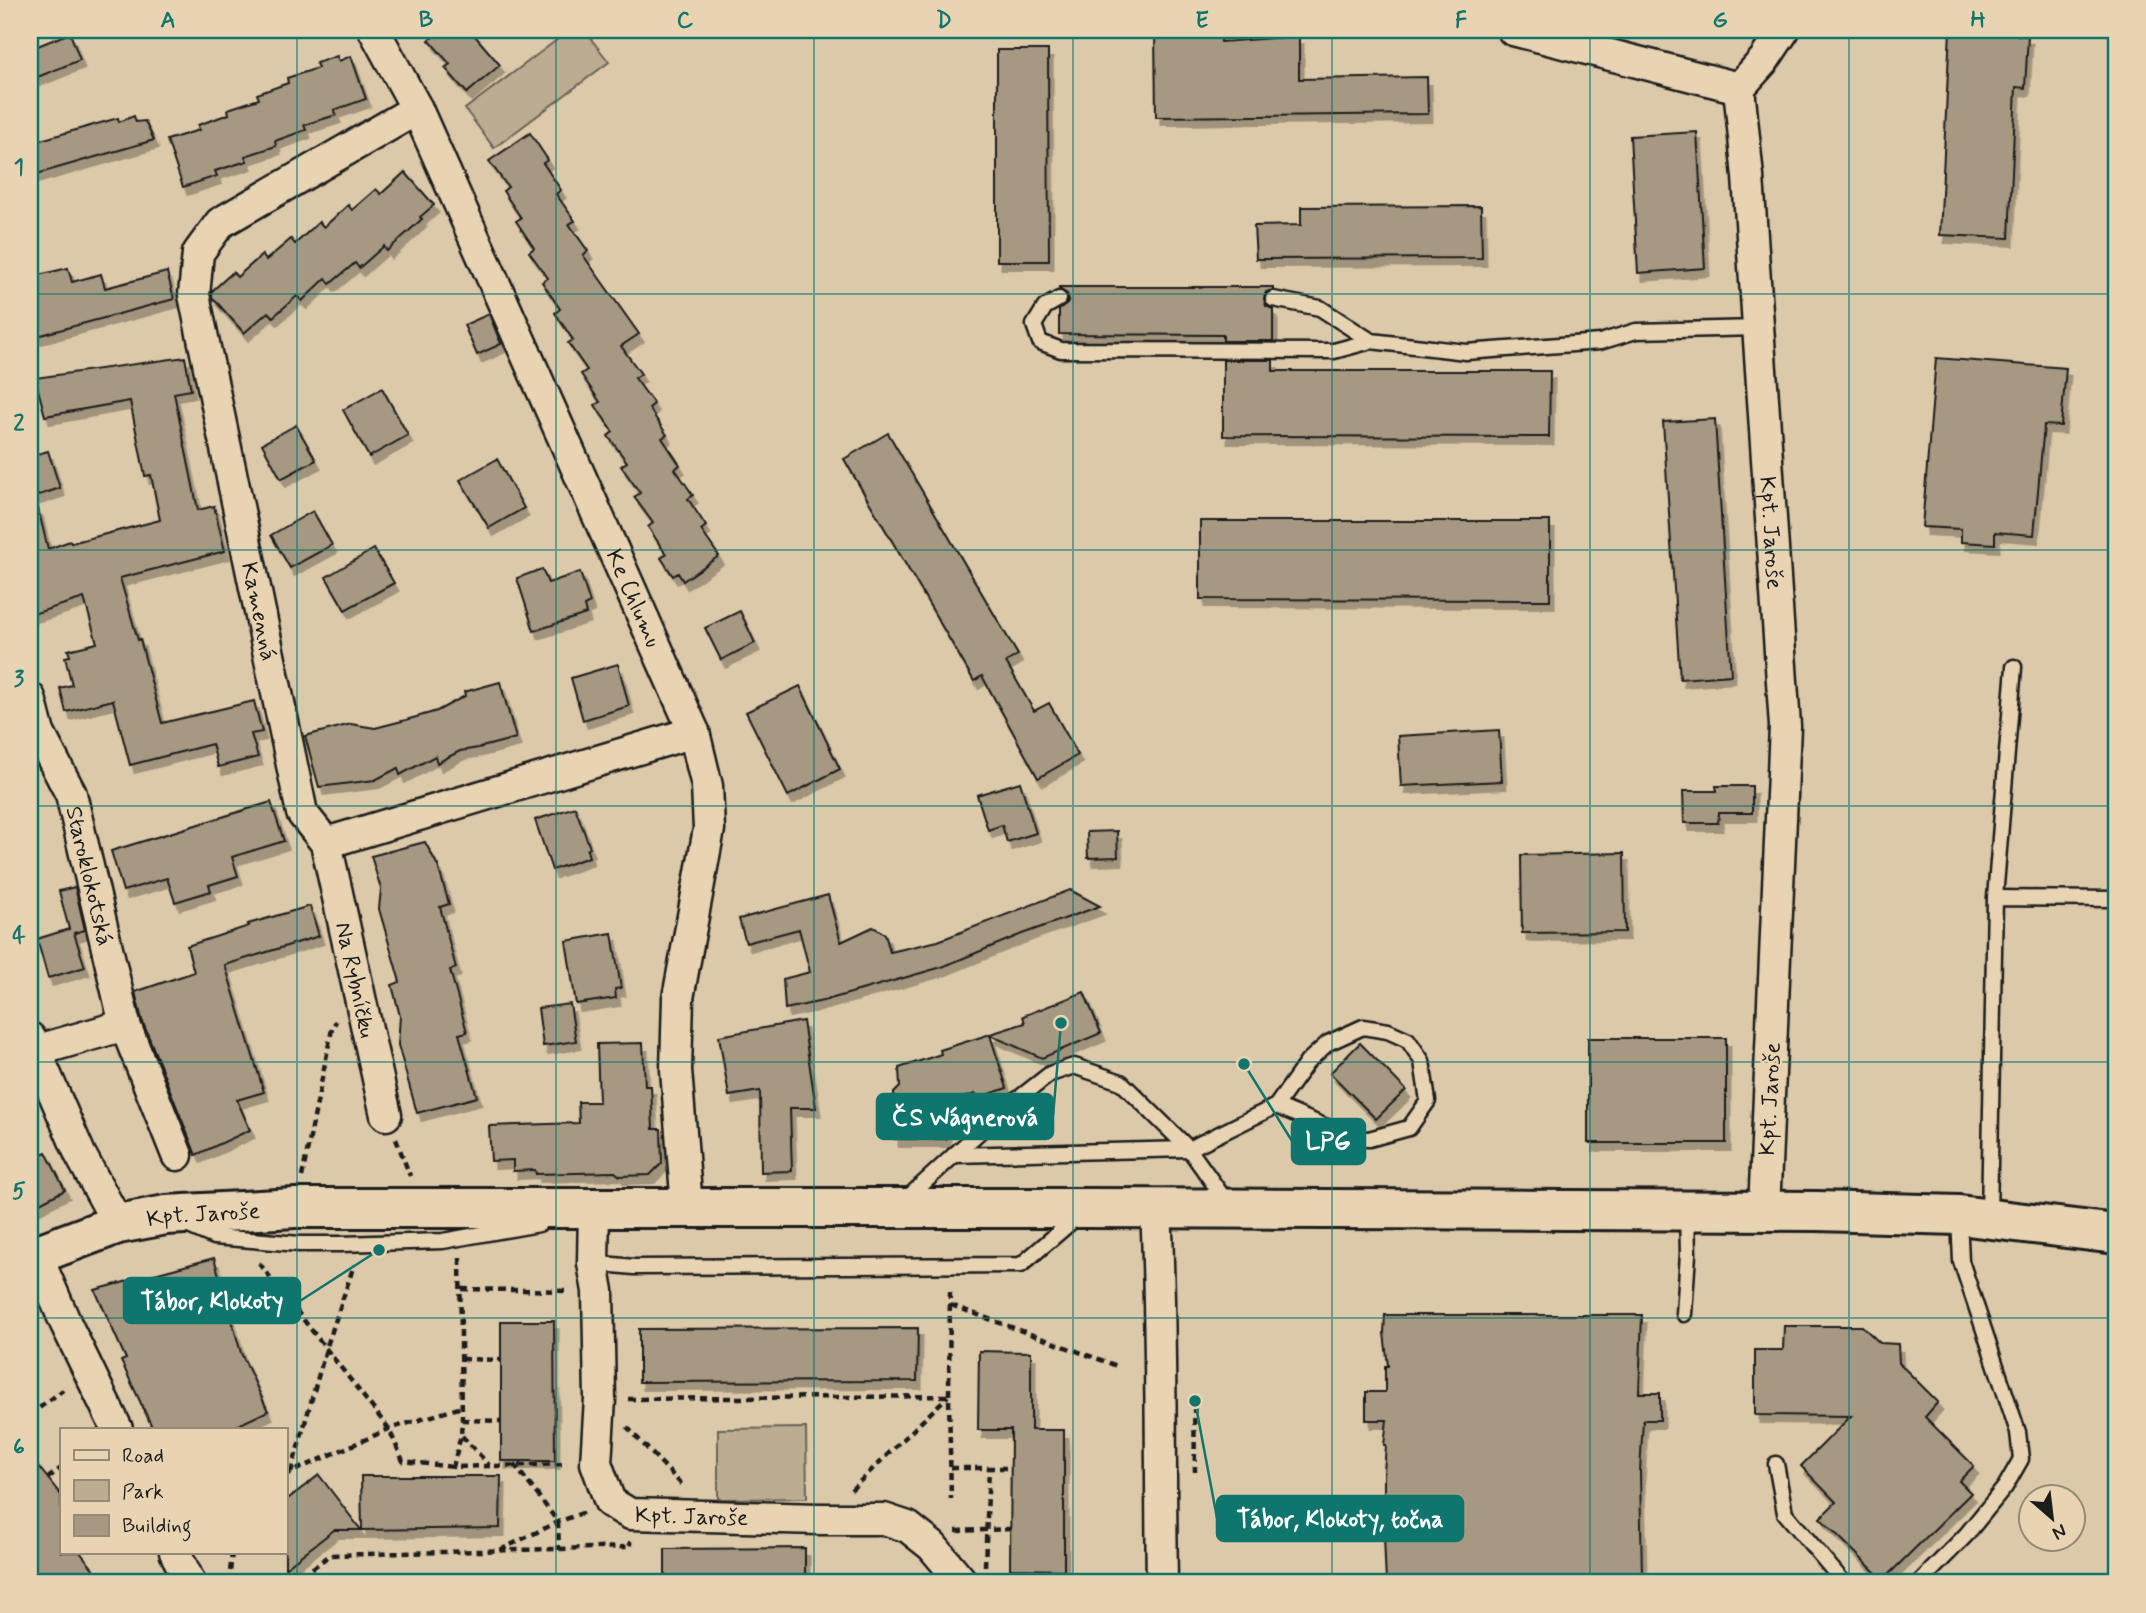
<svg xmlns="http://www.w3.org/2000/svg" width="2146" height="1613" font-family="Mynerve,sans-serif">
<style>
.green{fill:#bcac92;stroke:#6c6457;stroke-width:2}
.building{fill:#a69881;stroke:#1c1c1c;stroke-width:2;filter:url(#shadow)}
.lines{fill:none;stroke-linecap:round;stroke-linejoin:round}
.lane-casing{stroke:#1c1c1c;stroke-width:19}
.street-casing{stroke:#1c1c1c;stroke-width:35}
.secondary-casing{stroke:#1c1c1c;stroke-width:44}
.path{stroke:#1c1c1c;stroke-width:4.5;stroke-dasharray:7 5;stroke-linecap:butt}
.lane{stroke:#e8d4b2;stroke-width:14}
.street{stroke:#e8d4b2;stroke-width:30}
.secondary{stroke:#e8d4b2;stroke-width:38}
.grid{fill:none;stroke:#0f766e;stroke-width:2;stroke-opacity:0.55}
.labels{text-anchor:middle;stroke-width:5;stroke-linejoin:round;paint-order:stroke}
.street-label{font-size:23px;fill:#1c1c1c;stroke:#e8d4b2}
.leader{fill:none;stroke:#0f766e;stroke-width:2.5}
.callout-dot{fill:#0f766e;stroke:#e8d4b2;stroke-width:2.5}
.callout{fill:#0f766e;stroke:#0f766e;stroke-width:2.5}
.callout-label{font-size:24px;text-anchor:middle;font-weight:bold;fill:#fff}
.neatline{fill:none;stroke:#0f766e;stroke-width:2.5}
.grid-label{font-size:23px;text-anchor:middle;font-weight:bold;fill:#0f766e}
</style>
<defs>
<filter id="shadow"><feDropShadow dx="4.5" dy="8" stdDeviation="0" flood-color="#0004"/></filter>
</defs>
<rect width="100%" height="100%" fill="#dcc9a9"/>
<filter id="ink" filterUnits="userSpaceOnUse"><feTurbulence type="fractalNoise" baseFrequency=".0143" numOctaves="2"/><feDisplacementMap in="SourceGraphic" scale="14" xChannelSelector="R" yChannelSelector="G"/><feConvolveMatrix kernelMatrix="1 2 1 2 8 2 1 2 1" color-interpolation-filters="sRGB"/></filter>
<g filter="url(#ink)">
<g class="green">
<path d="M570 30H584L609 62 494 148 465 109Z"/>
<path d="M806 1428 807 1498 718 1499V1429Z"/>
</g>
<g class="building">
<path d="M441 30H470L500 65 467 93 445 68 450 64 429 40Z"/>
<path d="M1155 30H1221V42L1299 36V79L1427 77 1428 114 1156 117Z"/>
<path d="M1950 30H2018V35L2028 36 2025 88 2016 87 2009 238 1940 235Z"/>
<path d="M70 33 80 60 30 80V49Z"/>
<path d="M997 50H1048L1049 261H997Z"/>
<path d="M337 56 339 61 351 56 366 99 334 110 336 115 304 125 306 130 275 141 276 146 245 156 247 161 215 171 217 176 183 187 167 140 199 130 198 125 229 114 228 109 259 99 257 94 288 83 287 78 318 68 316 63Z"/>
<path d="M134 116 136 122 145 121 154 140 30 176V143L118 118 119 122Z"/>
<path d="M1697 132 1705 268 1638 273 1630 136Z"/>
<path d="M530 133 548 160 543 163 561 190 556 194 575 221 569 224 588 251 583 255 639 334 621 346 641 374 635 378 654 404 649 408 667 435 662 438 680 465 675 469 693 495 688 499 706 526 701 530 719 556 683 581 678 573 673 576 661 558 666 554 648 527 653 523 634 497 640 493 621 466 627 462 608 436 613 432 595 405 600 402 581 374 587 370 568 343 573 340 555 313 560 309 542 282 548 278 529 252 534 248 516 221 521 218 503 191 508 187 489 161Z"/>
<path d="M405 172 434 205 420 217 422 219 387 251 384 246 359 268 355 263 330 284 326 278 302 301 297 296 273 317 268 312 244 333 212 297V291L233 272 237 277 262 255 266 260 291 239 295 244 319 222 324 227 348 205 352 210 376 189 381 194Z"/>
<path d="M1481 206 1482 258 1256 259 1254 226 1301 225V207Z"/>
<path d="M68 268 72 282 101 274 105 288 167 272 174 299 30 338V277Z"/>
<path d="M1059 287H1273V290L1266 292 1264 298 1266 306 1273 309V341H1223V335L1059 334V310L1067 304 1069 300 1067 294 1059 289Z"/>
<path d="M489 314 501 344 477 355 464 325Z"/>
<path d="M185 357 191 390 174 393 198 510 214 506 225 551 120 578 138 640 140 639 162 723 254 701 262 732 251 734 258 757 218 767 212 744 130 765 113 700 66 712 60 688 72 685 65 657 70 656 68 650 97 643 84 598 30 615V509L38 508 48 549 70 541 71 543 160 520 151 475 145 476 130 401 45 416 35 378Z"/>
<path d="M1936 358 2066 368 2061 426 2044 425 2034 535 1995 532V544L1961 542V529L1922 527Z"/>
<path d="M1223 360H1273V371H1550L1549 437 1223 436Z"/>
<path d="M382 388 408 435 369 457 343 410Z"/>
<path d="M1715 419 1731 675 1680 679 1663 422Z"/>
<path d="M296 425 316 460 281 479 262 444Z"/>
<path d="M888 433 1018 655 1006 662 1034 711 1049 703 1078 755 1038 778 982 676 974 681 844 459Z"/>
<path d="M48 451 60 488 30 498V456Z"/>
<path d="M497 459 524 508 489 528 460 480Z"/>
<path d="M313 511 332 545 290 568 271 535Z"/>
<path d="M1200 521H1550V600L1200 599Z"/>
<path d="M374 549 394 583 345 610 326 577Z"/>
<path d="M542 569 548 583 580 572 590 603 584 606 586 614 534 631 517 578Z"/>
<path d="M740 611 755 643 721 660 705 628Z"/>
<path d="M618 664 629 706 583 720 571 678Z"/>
<path d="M500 682 516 738 478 748 460 751 437 763 435 756 400 775 398 768 375 780 319 787 305 736 351 724 375 728 406 720 437 711 465 696 464 692Z"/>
<path d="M800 686 840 769 788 796 746 712Z"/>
<path d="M1499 730 1502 781 1401 786 1398 736Z"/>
<path d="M1020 782 1036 833 1007 842 1002 825 988 830 977 795Z"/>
<path d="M1716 786H1752V813H1719L1718 823H1684L1683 791H1717Z"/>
<path d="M271 802 284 841 232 857 238 876 209 885 211 891 175 902 167 878 123 891 111 851Z"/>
<path d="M575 807 590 848 587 850 589 857 552 870 535 820Z"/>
<path d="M1117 831 1118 857 1088 858 1087 832Z"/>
<path d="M425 842 438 866 449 904 440 907 456 968 450 970 467 1032 459 1034 477 1097 417 1113 398 1045 400 1016 392 985 400 982 379 909 381 889 371 856Z"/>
<path d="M1624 853 1625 932 1522 933 1521 855Z"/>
<path d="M75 887 85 930 74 933 85 967 48 978 37 939 69 929 59 891Z"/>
<path d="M1070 890 1100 906 1022 934 942 967 823 1001 785 1009 783 979 810 972 799 929 746 943 739 919 828 895 841 942 873 927 885 934 890 952 938 941Z"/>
<path d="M310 906 319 936 225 965 264 1092 237 1100 250 1130 196 1155 142 1020 135 992 194 972 187 946 249 926 248 924Z"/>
<path d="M612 933 621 988 615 989 616 998 576 1004 566 941Z"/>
<path d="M1084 992 1101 1033 1042 1058 990 1035 1007 1088 981 1097 975 1094 946 1103V1139H894V1093L900 1087 899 1068 941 1054 940 1050 1025 1023 1023 1016Z"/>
<path d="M570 1004 576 1041 543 1046 538 1008Z"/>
<path d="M803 1021 816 1108H790L792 1171 761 1172 760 1091 729 1096 719 1036Z"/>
<rect x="1588" y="1038" width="138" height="105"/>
<path d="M643 1043 645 1086H651L653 1129H661L662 1163 650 1175 620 1176 615 1172 536 1174 535 1170 513 1171V1160L491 1161 489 1126 579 1123 578 1102H599L597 1044Z"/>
<path d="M1360 1043 1406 1090 1376 1119 1330 1073Z"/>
<path d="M46 1152 65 1190 30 1208V1159Z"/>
<path d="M214 1258 241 1353 268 1411 230 1429H153L121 1361 126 1359 95 1290Z"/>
<path d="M1385 1315H1642L1639 1393H1660V1420H1643L1640 1472 1642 1576H1638V1583H1386L1384 1536V1472L1386 1445H1384L1387 1420H1366V1392H1385V1366H1388L1384 1333Z"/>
<path d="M501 1321H554L555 1461H501Z"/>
<path d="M1784 1326H1862L1880 1343 1898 1344 1899 1363 1938 1402 1925 1417 1974 1466 1959 1481 1971 1493 1883 1580 1820 1518 1836 1502 1801 1466 1851 1416 1755 1415V1350H1783Z"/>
<path d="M918 1328 917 1381 639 1382V1329Z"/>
<path d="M979 1351 1031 1352V1430H1064V1570L1010 1569 1011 1430H978Z"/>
<path d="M30 1456 61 1495V1552H80L104 1583H38L30 1573Z"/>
<path d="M319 1475 361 1530H334L285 1568V1501Z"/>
<path d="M361 1476H501L500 1528 362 1530Z"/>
<path d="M805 1548V1583H665V1549Z"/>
</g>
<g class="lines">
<g class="lane-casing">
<g id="lane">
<path d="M1059 299 1045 307 1034 325 1040 342 1061 350 1334 351 1371 341 1466 352 1600 342 1636 331 1758 328"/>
<path d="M1273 299 1320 308 1371 341"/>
<path d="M1995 898 2014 667"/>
<path d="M954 1155 1189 1149 1276 1106 1353 1138 1369 1139 1409 1128 1428 1101 1422 1061 1408 1040 1388 1031 1363 1027 1328 1043 1308 1061 1276 1106"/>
<path d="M904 1201 1000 1113 1050 1074 1074 1066 1121 1082 1189 1149 1228 1204"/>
<path d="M1989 1217 1995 898 2116 899"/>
<path d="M189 1226 214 1237 300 1244H340L443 1241 539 1224"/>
<path d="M593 1263 634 1267 1021 1265 1078 1216"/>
<path d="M1684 1314 1688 1254 1687 1213"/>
<path d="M1776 1464 1785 1513 1844 1583"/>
<path d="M1919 1583 1966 1535 2005 1487 2021 1459 2018 1432 1961 1261 1959 1217"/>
</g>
</g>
<g class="street-casing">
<g id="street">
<path id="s1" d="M374 30 417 109 694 732 707 786 709 829 678 998 676 1070 687 1207"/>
<path d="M1513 30 1739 88"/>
<path id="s2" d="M1739 88 1748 177 1785 726 1764 1211"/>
<path d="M1739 88 1764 60 1784 30"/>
<path id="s3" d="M417 109 220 223 198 253 194 295 302 813 326 843 694 732"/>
<path id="s4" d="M30 698 39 733 71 794 125 1025 177 1155"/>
<path id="s5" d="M326 843 386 1115"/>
<path d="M30 1038 80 1154 118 1224"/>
<path d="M35 1051 125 1025"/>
<path id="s6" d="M594 1208 593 1263 598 1291 600 1399 596 1463 610 1502 630 1514 820 1519H884L908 1527 932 1546 963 1583"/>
<path d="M1156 1208C1162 1333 1160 1458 1162 1583"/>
<path d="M36 1254 66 1324 117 1429"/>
<path d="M175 1552 190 1583"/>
</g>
</g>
<g class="secondary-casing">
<g id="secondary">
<path id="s7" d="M30 1257 118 1224 166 1215 295 1208H1087L1817 1211 1959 1215 2116 1234"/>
</g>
</g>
<g class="path">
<path d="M396 1139 410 1176"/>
<path d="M302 1177 332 1029 336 1021"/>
<path d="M460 1258 462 1420 461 1435 453 1467 567 1464"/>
<path d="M259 1263 389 1429 403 1461 453 1467"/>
<path d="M462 1289 569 1291"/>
<path d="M950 1292 949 1396 951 1499"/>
<path d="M951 1305 1120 1367"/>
<path d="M462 1359 501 1360"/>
<path d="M1194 1394 1195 1472"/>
<path d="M628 1399 949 1396"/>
<path d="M30 1415 63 1390"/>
<path d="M462 1420 501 1421"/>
<path d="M627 1427 684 1487"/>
<path d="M462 1436 489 1465"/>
<path d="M514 1464 558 1522 559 1550"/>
<path d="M951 1468H1011"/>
<path d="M291 1472 326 1349 354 1265"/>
<path d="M285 1475 389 1429 462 1407"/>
<path d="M48 1478 61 1468"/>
<path d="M851 1490 948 1396"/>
<path d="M956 1531 1011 1529"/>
<path d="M500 1550 558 1522 585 1512"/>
<path d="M985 1566 989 1468"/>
<path d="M138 1583 153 1572"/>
<path d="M229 1583 232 1552"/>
<path d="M293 1583 330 1555 630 1547V1541"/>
</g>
<use href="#lane" class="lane"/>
<use href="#street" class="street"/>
<use href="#secondary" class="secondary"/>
</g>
</g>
<path class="grid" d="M297 30V1583M556 30V1583M814 30V1583M1073 30V1583M1332 30V1583M1590 30V1583M1849 30V1583M30 294H2116M30 550H2116M30 806H2116M30 1062H2116M30 1318H2116"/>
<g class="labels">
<g class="street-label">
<text dy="8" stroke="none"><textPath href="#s2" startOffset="446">Kpt. Jaroše</textPath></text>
<text dy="8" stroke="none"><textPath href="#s1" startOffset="625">Ke Chlumu</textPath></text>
<text dy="8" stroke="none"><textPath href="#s3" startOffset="630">Kamenná</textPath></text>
<text dy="8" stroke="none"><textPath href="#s4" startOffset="189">Staroklokotská</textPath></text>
<text dy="8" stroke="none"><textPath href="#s5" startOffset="140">Na Rybníčku</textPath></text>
<text transform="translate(1769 1099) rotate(-87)" y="8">Kpt. Jaroše</text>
<text dy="8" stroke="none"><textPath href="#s7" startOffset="180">Kpt. Jaroše</textPath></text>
<text dy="8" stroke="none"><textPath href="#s6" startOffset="382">Kpt. Jaroše</textPath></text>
</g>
</g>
<path class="leader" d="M1061 1023L1053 1116M1244 1064L1292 1141M379 1250L300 1301M1195 1401L1217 1518"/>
<g class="callout-dot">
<circle cx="1061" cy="1023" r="7"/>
<circle cx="1244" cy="1064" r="7"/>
<circle cx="379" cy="1250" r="7"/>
<circle cx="1195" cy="1401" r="7"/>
</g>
<g class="callout">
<rect x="877" y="1094" width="176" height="45" rx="7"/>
<rect x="1292" y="1119" width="73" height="45" rx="7"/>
<rect x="124" y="1278" width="176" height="45" rx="7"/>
<rect x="1217" y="1496" width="246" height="45" rx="7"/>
</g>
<g class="callout-label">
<text x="965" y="1125">ČS Wágnerová</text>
<text x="1328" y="1149">LPG</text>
<text x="212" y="1309">Tábor, Klokoty</text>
<text x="1340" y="1527">Tábor, Klokoty, točna</text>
</g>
<rect width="2146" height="1613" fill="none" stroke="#e8d4b2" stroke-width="77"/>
<rect x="60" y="1428" width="228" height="126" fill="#e8d4b2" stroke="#968a76" stroke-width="2"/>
<rect x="74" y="1450" width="35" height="10" fill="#e8d4b2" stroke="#968a76" stroke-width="2"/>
<text x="122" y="1462" font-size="21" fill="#1c1c1c">Road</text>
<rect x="74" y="1480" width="35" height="21" fill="#bcac92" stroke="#968a76" stroke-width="2"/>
<text x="122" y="1498" font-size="21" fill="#1c1c1c">Park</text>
<rect x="74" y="1515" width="35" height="21" fill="#a69881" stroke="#968a76" stroke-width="2"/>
<text x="122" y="1532" font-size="21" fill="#1c1c1c">Building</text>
<g transform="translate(2052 1518) rotate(152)"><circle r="33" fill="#e8d4b2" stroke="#968a76" stroke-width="2"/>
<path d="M0-5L12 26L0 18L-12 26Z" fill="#1c1c1c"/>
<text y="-10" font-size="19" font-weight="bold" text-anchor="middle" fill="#1c1c1c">N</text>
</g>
<rect x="38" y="38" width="2070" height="1536" class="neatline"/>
<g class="grid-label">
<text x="168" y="27">A</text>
<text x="426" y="27">B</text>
<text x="685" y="27">C</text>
<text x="944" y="27">D</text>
<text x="1202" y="27">E</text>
<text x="1461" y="27">F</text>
<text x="1720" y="27">G</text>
<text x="1978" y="27">H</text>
<text x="19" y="174">1</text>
<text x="19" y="430">2</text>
<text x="19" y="686">3</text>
<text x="19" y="942">4</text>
<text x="19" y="1198">5</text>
<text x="19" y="1454">6</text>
</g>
</svg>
